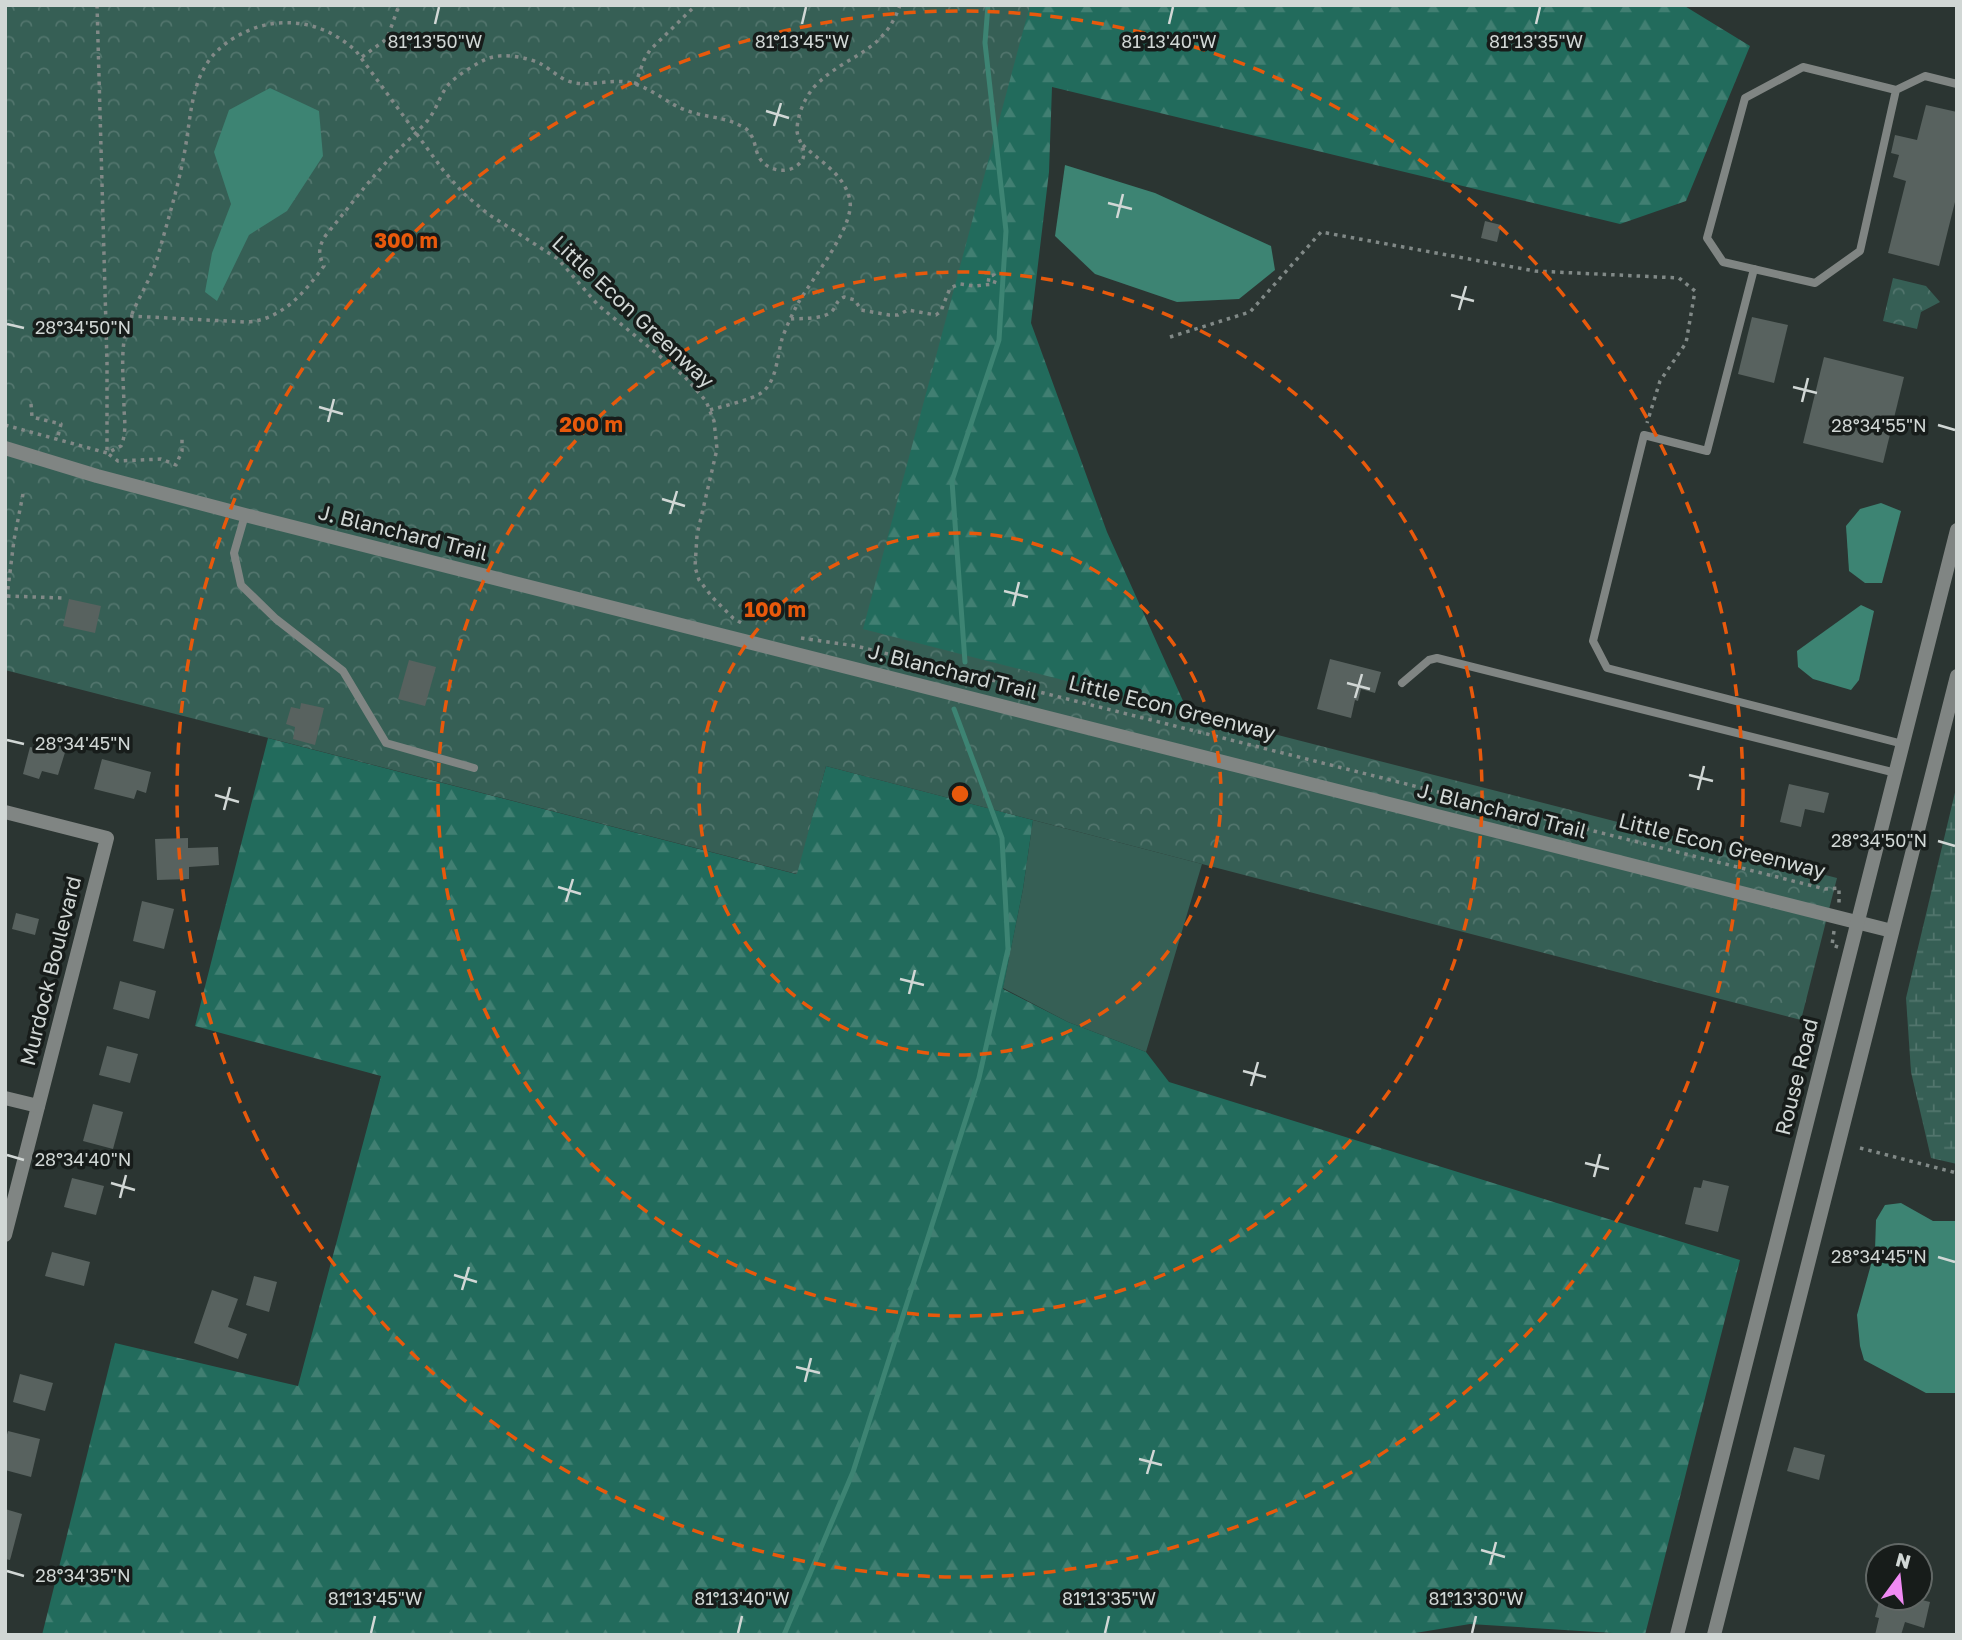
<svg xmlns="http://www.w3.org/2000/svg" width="1962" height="1640" font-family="'Golos Text',sans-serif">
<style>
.grass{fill:#365f55}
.forest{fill:url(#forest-firs)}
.wetland{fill:url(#wetland-marsh)}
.park{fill:url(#park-crowns)}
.water{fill:#3d8473}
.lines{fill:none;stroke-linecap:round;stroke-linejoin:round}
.stream{stroke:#3d8473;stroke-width:5}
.building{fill:#58625f}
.path{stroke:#818987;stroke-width:3.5;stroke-dasharray:3.5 5;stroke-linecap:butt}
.service{stroke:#808583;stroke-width:8}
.minor{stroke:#808583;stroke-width:14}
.tertiary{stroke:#808583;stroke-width:14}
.ticks{fill:none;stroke:#d1d7d5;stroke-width:2.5}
.ring{fill:none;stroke:#e8590c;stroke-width:3.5;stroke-dasharray:12 9}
.labels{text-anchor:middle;stroke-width:7;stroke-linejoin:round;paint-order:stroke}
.street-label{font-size:21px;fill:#d1d7d5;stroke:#171c1a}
.ticks-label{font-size:18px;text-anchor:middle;fill:#d1d7d5;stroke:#171c1a;stroke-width:7;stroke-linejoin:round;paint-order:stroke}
.centre{fill:#e8590c;stroke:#171c1a;stroke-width:3.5}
.ring-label{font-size:21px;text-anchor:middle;font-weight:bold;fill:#e8590c;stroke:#171c1a;stroke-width:7;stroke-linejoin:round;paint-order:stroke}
</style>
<defs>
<pattern id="forest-firs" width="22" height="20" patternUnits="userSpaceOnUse" patternTransform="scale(1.75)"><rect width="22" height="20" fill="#226b5c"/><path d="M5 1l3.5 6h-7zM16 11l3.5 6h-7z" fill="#417f72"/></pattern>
<pattern id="wetland-marsh" width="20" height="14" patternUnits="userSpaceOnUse" patternTransform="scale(1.75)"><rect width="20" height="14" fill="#365f55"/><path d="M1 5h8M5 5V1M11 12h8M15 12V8" fill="none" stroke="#52756d"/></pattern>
<pattern id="park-crowns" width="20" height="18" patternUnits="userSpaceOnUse" patternTransform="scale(1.75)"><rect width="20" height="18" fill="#365f55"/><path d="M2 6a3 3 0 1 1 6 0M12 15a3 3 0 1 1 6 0" fill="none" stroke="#52756d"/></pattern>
</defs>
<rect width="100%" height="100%" fill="#2b3532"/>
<path class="grass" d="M1033 820 1202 864 1146 1052 1068 1022 1003 988 1023 889Z"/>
<g class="forest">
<path d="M410 5H1683L1750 46 1686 201 1620 224 1052 87 1049 172 1031 323 1107 532 1188 712 965 662 853 635Z"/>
<path d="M268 738 796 874 826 766 1033 820 1023 889 1003 989 1068 1022 1146 1052 1169 1082 1740 1260 1645 1635 1470 1624 1403 1635H42L115 1343 298 1386 381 1076 195 1026Z"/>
</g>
<path class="wetland" d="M1957 784V1164L1931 1158 1911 1072 1906 998Z"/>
<g class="park">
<path d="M5 5H1030L863 629 1837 878 1801 1020 826 766 797 874 5 670Z"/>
<path d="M1893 278 1926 286 1940 302 1921 312 1917 329 1883 321Z"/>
</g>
<g class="water">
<path d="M270 88 319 111 323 156 287 211 249 235 217 301 205 292 212 253 231 204 214 152 229 110Z"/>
<path d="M1065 165 1155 193 1271 246 1275 270 1239 299 1177 302 1095 274 1055 236Z"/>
<path d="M1881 503 1901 511 1882 583H1865L1849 571 1846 526 1860 509Z"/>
<path d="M1861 605 1874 611 1859 680 1851 690 1813 679 1798 667 1797 651Z"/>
<path d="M1901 1203 1933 1221H1957V1393H1926L1864 1360 1860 1346 1857 1315 1875 1250 1876 1220 1885 1205Z"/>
</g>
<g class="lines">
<g class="stream">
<path d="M965 662 952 481 999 340 1006 231 985 43 988 5"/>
<path d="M784 1635 853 1472 979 1078 1008 949 1002 838 954 709"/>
</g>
</g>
<g class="building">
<path d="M1926 105 1957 112V194L1939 266 1888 253 1906 181 1893 177 1899 155 1891 153 1895 135 1917 140Z"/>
<path d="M1485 221 1501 225 1497 242 1481 238Z"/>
<path d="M1752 317 1788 325 1774 383 1738 374Z"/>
<path d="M1824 357 1904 377 1883 463 1803 443Z"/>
<path d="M69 599 101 606 95 633 63 626Z"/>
<path d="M1330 659 1381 672 1375 693 1361 689 1358 701 1355 700 1351 718 1317 709Z"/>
<path d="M409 660 436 667 425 706 398 699Z"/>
<path d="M301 703 324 708 315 745 293 739 295 727 286 724 291 707 300 709Z"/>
<path d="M43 739 67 746 58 775 42 771 39 779 23 774 30 747 40 749Z"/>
<path d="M102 759 151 772 146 793 137 790 134 799 94 789Z"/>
<path d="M1789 784 1829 793 1824 813 1805 809 1801 827 1780 822Z"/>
<path d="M188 838V848L218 847 219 865 189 867V879L157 880 155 839Z"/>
<path d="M142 901 174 909 164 949 133 941Z"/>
<path d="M16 913 39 919 35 935 12 929Z"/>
<path d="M120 981 156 991 149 1019 113 1009Z"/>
<path d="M107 1046 138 1054 130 1083 99 1075Z"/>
<path d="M93 1104 123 1112 113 1149 83 1141Z"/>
<path d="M72 1178 104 1186 96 1215 64 1207Z"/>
<path d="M1703 1180 1729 1186 1718 1232 1685 1224 1694 1187 1701 1188Z"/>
<path d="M52 1252 90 1262 84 1286 45 1276Z"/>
<path d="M254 1276 277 1282 269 1312 246 1305Z"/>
<path d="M212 1290 238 1299 228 1327 247 1334 238 1359 194 1343Z"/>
<path d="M20 1374 53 1383 45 1411 13 1402Z"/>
<path d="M8 1431 40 1439 31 1477 5 1470V1442Z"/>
<path d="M1794 1447 1825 1455 1819 1480 1787 1471Z"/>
<path d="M5 1509 22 1514 10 1560 5 1559Z"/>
<path d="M1880 1598H1914L1930 1602 1924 1628 1905 1622 1901 1635H1875L1879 1618 1875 1617Z"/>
</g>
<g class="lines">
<g class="path">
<path d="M97 5 107 362V453L118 461 161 459 176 465 182 451V437"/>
<path d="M362 57 384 41 388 36 399 5"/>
<path d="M635 85 644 60 650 50 696 5"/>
<path d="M130 316 245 322C281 321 304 293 324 266 318 254 318 247 326 235 345 212 363 188 383 166 397 150 414 136 428 120 437 109 440 94 449 84 456 76 480 61 489 58 504 53 527 57 541 64 550 69 558 77 568 81 587 88 607 79 626 82 649 85 667 104 688 111 704 117 724 117 739 125 744 127 749 130 751 135 755 141 755 148 758 155 763 168 781 174 793 168 814 157 798 143 797 131 797 116 804 99 814 87 845 54 883 55 900 5"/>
<path d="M791 319C803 318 825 320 833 310 838 303 836 301 844 297L855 300 861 310 889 315H898L908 310 936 315 941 311 950 288 960 284 975 286 994 284 996 278 994 275 989 276 988 285"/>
<path d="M1170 337 1250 312 1321 232 1535 271 1679 278 1695 291 1686 343 1660 381 1647 423"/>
<path d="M31 404 32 417 61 424 57 440"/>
<path d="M710 410C723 406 751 400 761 393 777 382 777 356 782 339 786 327 792 315 797 305 811 280 854 228 850 201 845 174 821 163 803 145"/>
<path d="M5 425 107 453 121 446C126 435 125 422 124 410 124 387 121 363 124 341 129 308 151 284 159 252 168 220 178 187 184 155 193 109 189 65 234 38 249 29 263 24 279 23 309 21 334 31 356 51L443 170 463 193 488 214 558 259 598 305 685 377 706 401 714 421 717 449 697 535 695 567 699 580 713 598 733 618 743 624"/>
<path d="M5 596H7L14 540 23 494"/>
<path d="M7 596 62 598"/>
<path d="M801 638 856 646 1825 889 1839 888V903"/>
<path d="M1834 931 1832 945 1838 947"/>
<path d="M1860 1148 1957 1173"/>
</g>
<g class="service">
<path d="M1896 90 1860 251 1815 283 1723 262 1707 238 1745 98 1803 67 1896 90 1925 76 1957 84"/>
<path d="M1754 269 1707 451 1644 435 1593 641 1607 668 1903 744"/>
<path d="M245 515 234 553 241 585 276 619 343 671 386 743 474 768"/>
<path d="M1402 683 1429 660 1437 658 1896 773"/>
</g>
<g class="minor">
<path d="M5 448 97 476 245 515 1892 931"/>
<path d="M5 812 107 838 5 1235"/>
<path d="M5 1098 38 1106"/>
</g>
<g class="tertiary">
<path d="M1677 1635 1957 530"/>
<path d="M1714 1635 1957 676"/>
</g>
</g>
<path class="ticks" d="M435 24 439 7M802 24 806 7M1169 24 1173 7M1536 24 1540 7M766 111 789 118M774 126 781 103M1108 203 1132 209M1117 218 1123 194M1451 295 1474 301M1459 310 1466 286M7 324 24 328M1793 387 1817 393M1802 402 1808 378M319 407 343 414M328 422 334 399M1938 425 1955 430M662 499 685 506M670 514 677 491M1004 591 1028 597M1013 606 1019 582M1347 683 1370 689M1355 698 1362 674M7 740 24 744M1689 775 1713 781M1698 790 1704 766M215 795 239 802M224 810 230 787M1938 841 1955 846M558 887 581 894M566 902 573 879M900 979 924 985M909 994 915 970M1243 1071 1266 1077M1251 1086 1258 1062M7 1155 24 1160M1585 1163 1609 1169M1594 1177 1600 1154M111 1183 135 1190M120 1198 126 1175M1938 1257 1955 1262M454 1275 477 1282M462 1290 469 1267M796 1367 820 1373M805 1382 811 1358M1139 1459 1162 1465M1147 1474 1154 1450M1481 1550 1505 1557M1490 1565 1496 1542M7 1571 24 1576M371 1633 375 1616M738 1633 742 1616M1105 1633 1109 1616M1472 1633 1476 1616"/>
<g class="ring">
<circle cx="960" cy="794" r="261"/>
<circle cx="960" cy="794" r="522"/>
<circle cx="960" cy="794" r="783"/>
</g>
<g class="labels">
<g class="street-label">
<text transform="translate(633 312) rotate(43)" y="7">Little Econ Greenway</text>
<text transform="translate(403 533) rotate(14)" y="7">J. Blanchard Trail</text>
<text transform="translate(953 672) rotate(14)" y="7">J. Blanchard Trail</text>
<text transform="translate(1172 708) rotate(14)" y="7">Little Econ Greenway</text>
<text transform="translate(1502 811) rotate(14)" y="7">J. Blanchard Trail</text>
<text transform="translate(1722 846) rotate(14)" y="7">Little Econ Greenway</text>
<text transform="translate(51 971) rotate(-76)" y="7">Murdock Boulevard</text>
<text transform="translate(1797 1077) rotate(-76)" y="7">Rouse Road</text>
</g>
</g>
<g class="ticks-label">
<text x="435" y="48">81°13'50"W</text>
<text x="802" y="48">81°13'45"W</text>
<text x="1169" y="48">81°13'40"W</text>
<text x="1536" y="48">81°13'35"W</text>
<text x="83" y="334">28°34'50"N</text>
<text x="1879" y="432">28°34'55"N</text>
<text x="83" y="750">28°34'45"N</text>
<text x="1879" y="847">28°34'50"N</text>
<text x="83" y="1166">28°34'40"N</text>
<text x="1879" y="1263">28°34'45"N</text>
<text x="83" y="1582">28°34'35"N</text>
<text x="375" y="1605">81°13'45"W</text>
<text x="742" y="1605">81°13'40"W</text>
<text x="1109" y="1605">81°13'35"W</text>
<text x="1476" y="1605">81°13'30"W</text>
</g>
<circle cx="960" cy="794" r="10" class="centre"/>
<g class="ring-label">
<text x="406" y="248">300 m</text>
<text x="591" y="432">200 m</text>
<text x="775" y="617">100 m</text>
</g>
<rect width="1962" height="1640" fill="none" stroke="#d1d7d5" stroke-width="14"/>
<g transform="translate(1899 1577) rotate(15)"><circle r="33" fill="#171c1a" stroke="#616765" stroke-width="2"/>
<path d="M0-5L12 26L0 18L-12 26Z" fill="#f18af4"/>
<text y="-10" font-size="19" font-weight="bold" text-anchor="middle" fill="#d1d7d5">N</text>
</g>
</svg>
